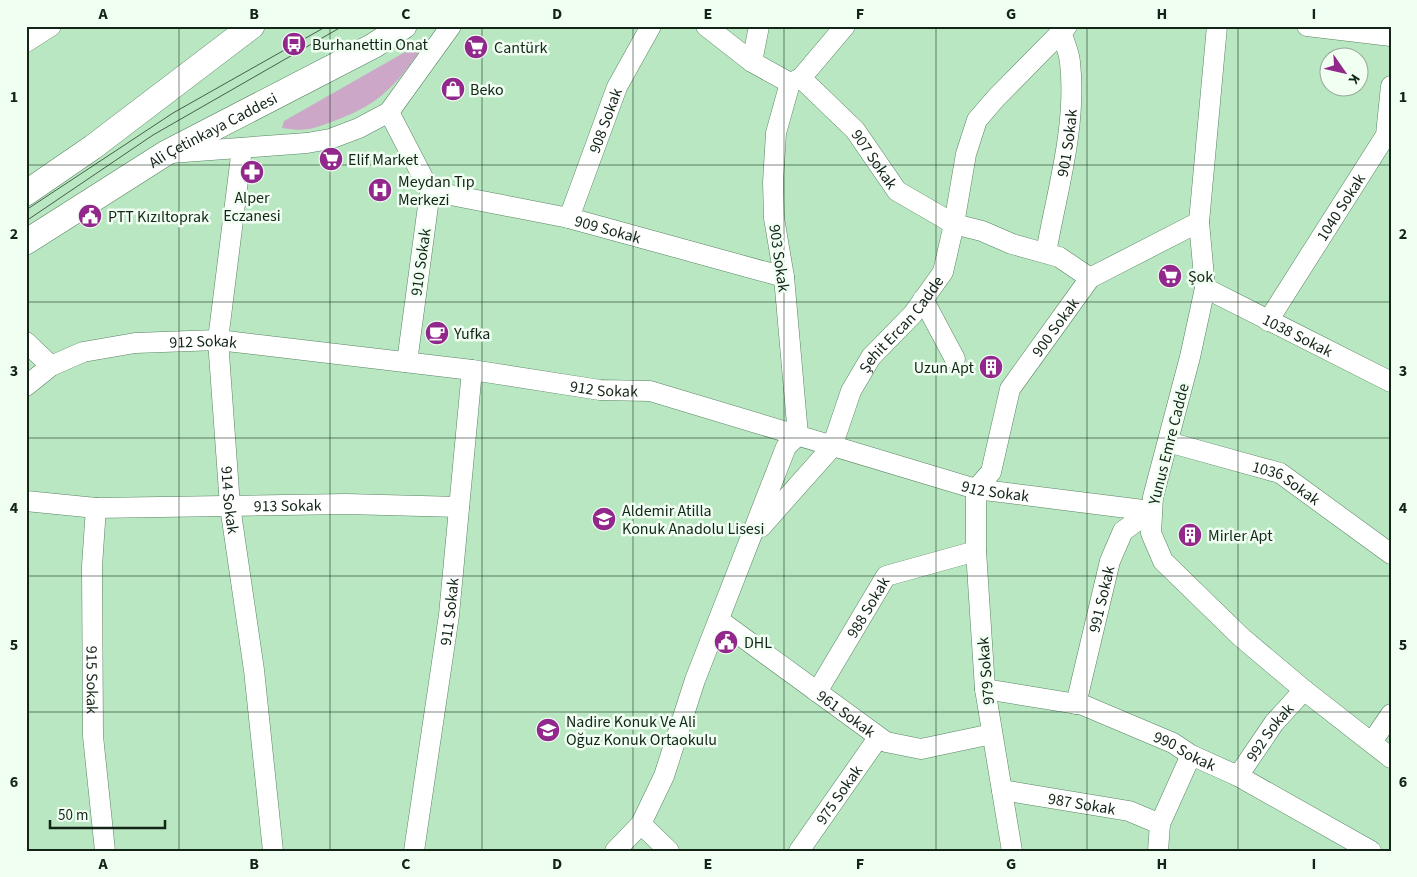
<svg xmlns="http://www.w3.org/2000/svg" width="1417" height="877" font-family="'Source Sans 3',sans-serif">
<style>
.green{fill:#cca7c7}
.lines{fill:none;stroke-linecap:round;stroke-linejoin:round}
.minor-casing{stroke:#598462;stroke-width:21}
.major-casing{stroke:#598462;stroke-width:26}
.minor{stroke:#fff;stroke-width:20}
.major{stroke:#fff;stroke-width:25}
.tram{stroke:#455f4a;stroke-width:1}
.grid{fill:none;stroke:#132517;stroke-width:1;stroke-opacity:0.55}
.labels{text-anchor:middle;stroke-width:5;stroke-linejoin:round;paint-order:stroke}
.poi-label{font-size:16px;fill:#132517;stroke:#f1fff3;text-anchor:start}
.street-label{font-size:16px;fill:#132517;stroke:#f1fff3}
.neatline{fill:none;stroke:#132517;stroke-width:2}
.grid-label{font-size:16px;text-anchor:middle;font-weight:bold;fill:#132517}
</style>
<rect width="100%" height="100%" fill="#b8e7c1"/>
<path class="green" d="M428 39C399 81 384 103 334 121 312 129 306 132 282 128L284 121Z"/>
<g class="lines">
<g class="minor-casing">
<g id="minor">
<path id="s1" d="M706 26 752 62 790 83 801 78 855 130 897 191 954 224 982 231 1012 244 1059 257 1090 278"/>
<path d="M1217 26 1199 222 1205 288 1190 357 1153 497 1151 533 1163 561 1241 637 1304 690 1391 758"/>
<path d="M1307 26 1391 36"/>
<path d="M26 42 51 26"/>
<path d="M752 62 759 26"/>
<path d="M801 78 845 26"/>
<path d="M389 112 430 191 407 362"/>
<path id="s2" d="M242 148 218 340 230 506 254 670 273 851"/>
<path d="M170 153 307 143 330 139 359 128 389 112 451 26"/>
<path id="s3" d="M430 191 569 218 784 277"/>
<path id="s4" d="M569 218 617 87 651 26"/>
<path id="s5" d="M1046 253C1057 190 1077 127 1070 62 1069 52 1064 41 1061 32"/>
<path id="s6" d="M1205 288 1391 382"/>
<path d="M923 299 955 359"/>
<path id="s7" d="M1268 321 1386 135 1391 86"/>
<path d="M26 342 51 366"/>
<path id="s8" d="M26 386 51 366 83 352 135 343 218 340 472 370 600 390 650 391 976 489 1151 511"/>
<path id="s9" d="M1168 442 1280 473 1391 554"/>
<path id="s10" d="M26 501 96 508 346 504 459 507"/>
<path id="s11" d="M96 508 92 566 93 736 105 851"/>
<path id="s12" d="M761 527 832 447 851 391 871 357 913 314 943 272 954 224 966 154 977 120 996 98 1067 26"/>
<path id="s13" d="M719 620 886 742 921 749 992 734"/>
<path id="s14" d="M985 689 1083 705 1173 743 1191 755 1238 776 1371 851"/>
<path id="s15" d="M817 692 886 576 976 551"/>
<path id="s16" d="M1076 704 1110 561 1123 531 1151 511"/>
<path d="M1372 742 1391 714"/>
<path id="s17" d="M1238 776 1274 723 1304 690"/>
<path id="s18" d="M1002 790 1129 811 1160 824"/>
<path d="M641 824 669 851"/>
<path id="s19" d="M414 851 449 615 472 370"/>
<path d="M615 851 641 824 664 776 695 680 786 447 798 435 784 277 774 218 773 182 776 133 790 83"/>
<path id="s20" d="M799 851 878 738"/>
<path id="s21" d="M1012 851 985 689 976 551V489L991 472 1010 389 1090 278 1199 222"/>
<path d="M1158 851 1160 824 1191 755"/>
</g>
</g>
<g class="major-casing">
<g id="major">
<path d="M26 193 93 147 252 26"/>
<path id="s22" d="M26 242 166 153 373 46 404 26"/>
</g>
</g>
<use href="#minor" class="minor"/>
<use href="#major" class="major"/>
<g class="tram">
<path d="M26 210 173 113 327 26"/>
<path d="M26 221 153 135 343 26"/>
</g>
</g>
<path class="grid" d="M179 26V851M330 26V851M482 26V851M633 26V851M784 26V851M936 26V851M1087 26V851M1238 26V851M26 165H1391M26 302H1391M26 438H1391M26 576H1391M26 712H1391"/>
<defs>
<g id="bus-disc" transform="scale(1.25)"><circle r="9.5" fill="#92288c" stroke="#f1fff3"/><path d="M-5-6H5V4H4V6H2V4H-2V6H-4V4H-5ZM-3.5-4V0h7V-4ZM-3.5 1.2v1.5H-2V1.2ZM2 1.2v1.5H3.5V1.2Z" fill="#fff"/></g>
<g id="supermarket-disc" transform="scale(1.25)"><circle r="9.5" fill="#92288c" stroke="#f1fff3"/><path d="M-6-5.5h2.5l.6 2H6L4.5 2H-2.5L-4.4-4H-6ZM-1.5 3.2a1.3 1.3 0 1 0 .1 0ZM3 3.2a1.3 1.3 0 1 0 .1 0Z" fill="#fff"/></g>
<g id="shop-disc" transform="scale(1.25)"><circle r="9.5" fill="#92288c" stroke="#f1fff3"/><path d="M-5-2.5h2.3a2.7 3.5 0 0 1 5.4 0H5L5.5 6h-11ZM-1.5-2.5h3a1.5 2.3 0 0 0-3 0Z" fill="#fff"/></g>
<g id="pharmacy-disc" transform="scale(1.25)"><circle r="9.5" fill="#92288c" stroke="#f1fff3"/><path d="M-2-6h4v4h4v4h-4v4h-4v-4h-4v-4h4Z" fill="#fff"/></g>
<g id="hospital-disc" transform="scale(1.25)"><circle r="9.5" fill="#92288c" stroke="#f1fff3"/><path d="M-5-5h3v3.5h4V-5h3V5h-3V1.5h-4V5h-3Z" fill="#fff"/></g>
<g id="civic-disc" transform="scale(1.25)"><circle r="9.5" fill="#92288c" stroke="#f1fff3"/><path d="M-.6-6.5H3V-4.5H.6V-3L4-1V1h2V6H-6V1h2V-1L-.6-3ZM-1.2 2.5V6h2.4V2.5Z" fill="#fff"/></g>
<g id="cafe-disc" transform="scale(1.25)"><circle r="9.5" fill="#92288c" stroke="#f1fff3"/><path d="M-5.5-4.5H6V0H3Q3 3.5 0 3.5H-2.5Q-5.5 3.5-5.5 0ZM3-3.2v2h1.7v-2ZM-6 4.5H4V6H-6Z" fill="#fff"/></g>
<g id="building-disc" transform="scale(1.25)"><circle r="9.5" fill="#92288c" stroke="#f1fff3"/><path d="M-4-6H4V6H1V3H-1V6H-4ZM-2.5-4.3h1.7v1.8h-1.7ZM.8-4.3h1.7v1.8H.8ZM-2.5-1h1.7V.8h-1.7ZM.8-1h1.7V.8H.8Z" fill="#fff"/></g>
<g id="school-disc" transform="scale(1.25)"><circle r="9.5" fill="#92288c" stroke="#f1fff3"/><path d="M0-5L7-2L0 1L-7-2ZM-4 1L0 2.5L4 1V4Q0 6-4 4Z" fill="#fff"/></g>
</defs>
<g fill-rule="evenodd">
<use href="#bus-disc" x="294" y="44"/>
<use href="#supermarket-disc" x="476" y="47"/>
<use href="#shop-disc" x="453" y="89"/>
<use href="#supermarket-disc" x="331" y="159"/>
<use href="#pharmacy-disc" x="252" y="172"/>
<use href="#hospital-disc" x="380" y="190"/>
<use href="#civic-disc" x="90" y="216"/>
<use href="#supermarket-disc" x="1170" y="276"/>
<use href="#cafe-disc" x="437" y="333"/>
<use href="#building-disc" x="991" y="367"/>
<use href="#school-disc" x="604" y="519"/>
<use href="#building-disc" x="1190" y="535"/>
<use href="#civic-disc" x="726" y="642"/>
<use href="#school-disc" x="548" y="730"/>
</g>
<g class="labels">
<g class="poi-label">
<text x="312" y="50">Burhanettin Onat</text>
<text x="494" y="53">Cantürk</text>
<text x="470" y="95">Beko</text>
<text x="348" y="165">Elif Market</text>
<text x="398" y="187">Meydan Tıp<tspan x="398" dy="18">Merkezi</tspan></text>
<text x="252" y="203" text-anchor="middle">Alper<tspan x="252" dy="18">Eczanesi</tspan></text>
<text x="108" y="222">PTT Kızıltoprak</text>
<text x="1188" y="282">Şok</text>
<text x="454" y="339">Yufka</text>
<text x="974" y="373" text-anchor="end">Uzun Apt</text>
<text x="622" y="516">Aldemir Atilla<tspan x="622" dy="18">Konuk Anadolu Lisesi</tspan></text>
<text x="1208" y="541">Mirler Apt</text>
<text x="744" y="648">DHL</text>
<text x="566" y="727">Nadire Konuk Ve Ali<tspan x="566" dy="18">Oğuz Konuk Ortaokulu</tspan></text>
</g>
<g class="street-label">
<text dy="6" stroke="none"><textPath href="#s4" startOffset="104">908 Sokak</textPath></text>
<text dy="6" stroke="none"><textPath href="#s22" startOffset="218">Ali Çetinkaya Caddesi</textPath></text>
<text dy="6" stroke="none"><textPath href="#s5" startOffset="112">901 Sokak</textPath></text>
<text dy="6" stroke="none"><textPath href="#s1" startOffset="224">907 Sokak</textPath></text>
<text dy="6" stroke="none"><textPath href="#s7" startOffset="135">1040 Sokak</textPath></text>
<text dy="6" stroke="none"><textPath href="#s3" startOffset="182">909 Sokak</textPath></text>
<text transform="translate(780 258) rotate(82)" y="6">903 Sokak</text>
<text transform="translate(420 262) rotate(-82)" y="6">910 Sokak</text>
<text dy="6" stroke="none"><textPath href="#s12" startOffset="250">Şehit Ercan Cadde</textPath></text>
<text dy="6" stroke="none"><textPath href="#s21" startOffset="549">900 Sokak</textPath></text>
<text dy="6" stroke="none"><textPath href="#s6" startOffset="104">1038 Sokak</textPath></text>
<text dy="6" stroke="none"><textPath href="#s8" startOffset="188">912 Sokak</textPath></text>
<text dy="6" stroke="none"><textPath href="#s8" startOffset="592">912 Sokak</textPath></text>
<text transform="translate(1168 444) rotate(-76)" y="6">Yunus Emre Cadde</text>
<text dy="6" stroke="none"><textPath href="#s9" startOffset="126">1036 Sokak</textPath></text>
<text dy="6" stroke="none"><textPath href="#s8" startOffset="998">912 Sokak</textPath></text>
<text dy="6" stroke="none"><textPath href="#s2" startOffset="354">914 Sokak</textPath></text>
<text dy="6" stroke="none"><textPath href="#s10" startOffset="262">913 Sokak</textPath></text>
<text dy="6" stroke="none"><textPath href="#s16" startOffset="108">991 Sokak</textPath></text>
<text dy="6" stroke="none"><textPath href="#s15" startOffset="99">988 Sokak</textPath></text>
<text dy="6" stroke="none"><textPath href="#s19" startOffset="242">911 Sokak</textPath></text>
<text transform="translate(985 671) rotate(-95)" y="6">979 Sokak</text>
<text dy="6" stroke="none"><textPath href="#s11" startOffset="172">915 Sokak</textPath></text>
<text dy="6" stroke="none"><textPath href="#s13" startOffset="158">961 Sokak</textPath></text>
<text dy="6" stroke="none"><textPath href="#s17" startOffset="54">992 Sokak</textPath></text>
<text dy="6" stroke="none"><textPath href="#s14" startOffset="211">990 Sokak</textPath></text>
<text dy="6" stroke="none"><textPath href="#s20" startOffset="69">975 Sokak</textPath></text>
<text dy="6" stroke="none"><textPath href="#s18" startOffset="81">987 Sokak</textPath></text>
</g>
</g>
<rect width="1417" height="877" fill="none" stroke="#f1fff3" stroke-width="55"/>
<g transform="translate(1344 72) rotate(124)"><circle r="24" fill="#f1fff3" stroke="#98a89b"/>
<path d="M0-4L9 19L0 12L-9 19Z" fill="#92288c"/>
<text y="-8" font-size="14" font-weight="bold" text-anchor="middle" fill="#132517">K</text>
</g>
<path d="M50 820v8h115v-8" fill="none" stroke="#132517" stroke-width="2.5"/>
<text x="58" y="820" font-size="15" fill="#132517" stroke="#f1fff3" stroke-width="4" paint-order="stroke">50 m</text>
<rect x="28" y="28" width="1362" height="822" class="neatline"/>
<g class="grid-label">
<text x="103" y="19">A</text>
<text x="254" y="19">B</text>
<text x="406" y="19">C</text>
<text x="557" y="19">D</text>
<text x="708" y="19">E</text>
<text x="860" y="19">F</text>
<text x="1011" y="19">G</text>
<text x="1162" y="19">H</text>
<text x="1314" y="19">I</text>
<text x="14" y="102">1</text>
<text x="1403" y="102">1</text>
<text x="14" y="239">2</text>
<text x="1403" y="239">2</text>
<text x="14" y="376">3</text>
<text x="1403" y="376">3</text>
<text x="14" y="513">4</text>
<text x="1403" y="513">4</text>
<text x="14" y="650">5</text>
<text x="1403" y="650">5</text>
<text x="14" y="787">6</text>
<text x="1403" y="787">6</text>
<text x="103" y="869">A</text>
<text x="254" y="869">B</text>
<text x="406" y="869">C</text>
<text x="557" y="869">D</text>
<text x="708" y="869">E</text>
<text x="860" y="869">F</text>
<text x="1011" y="869">G</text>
<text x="1162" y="869">H</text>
<text x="1314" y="869">I</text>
</g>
</svg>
